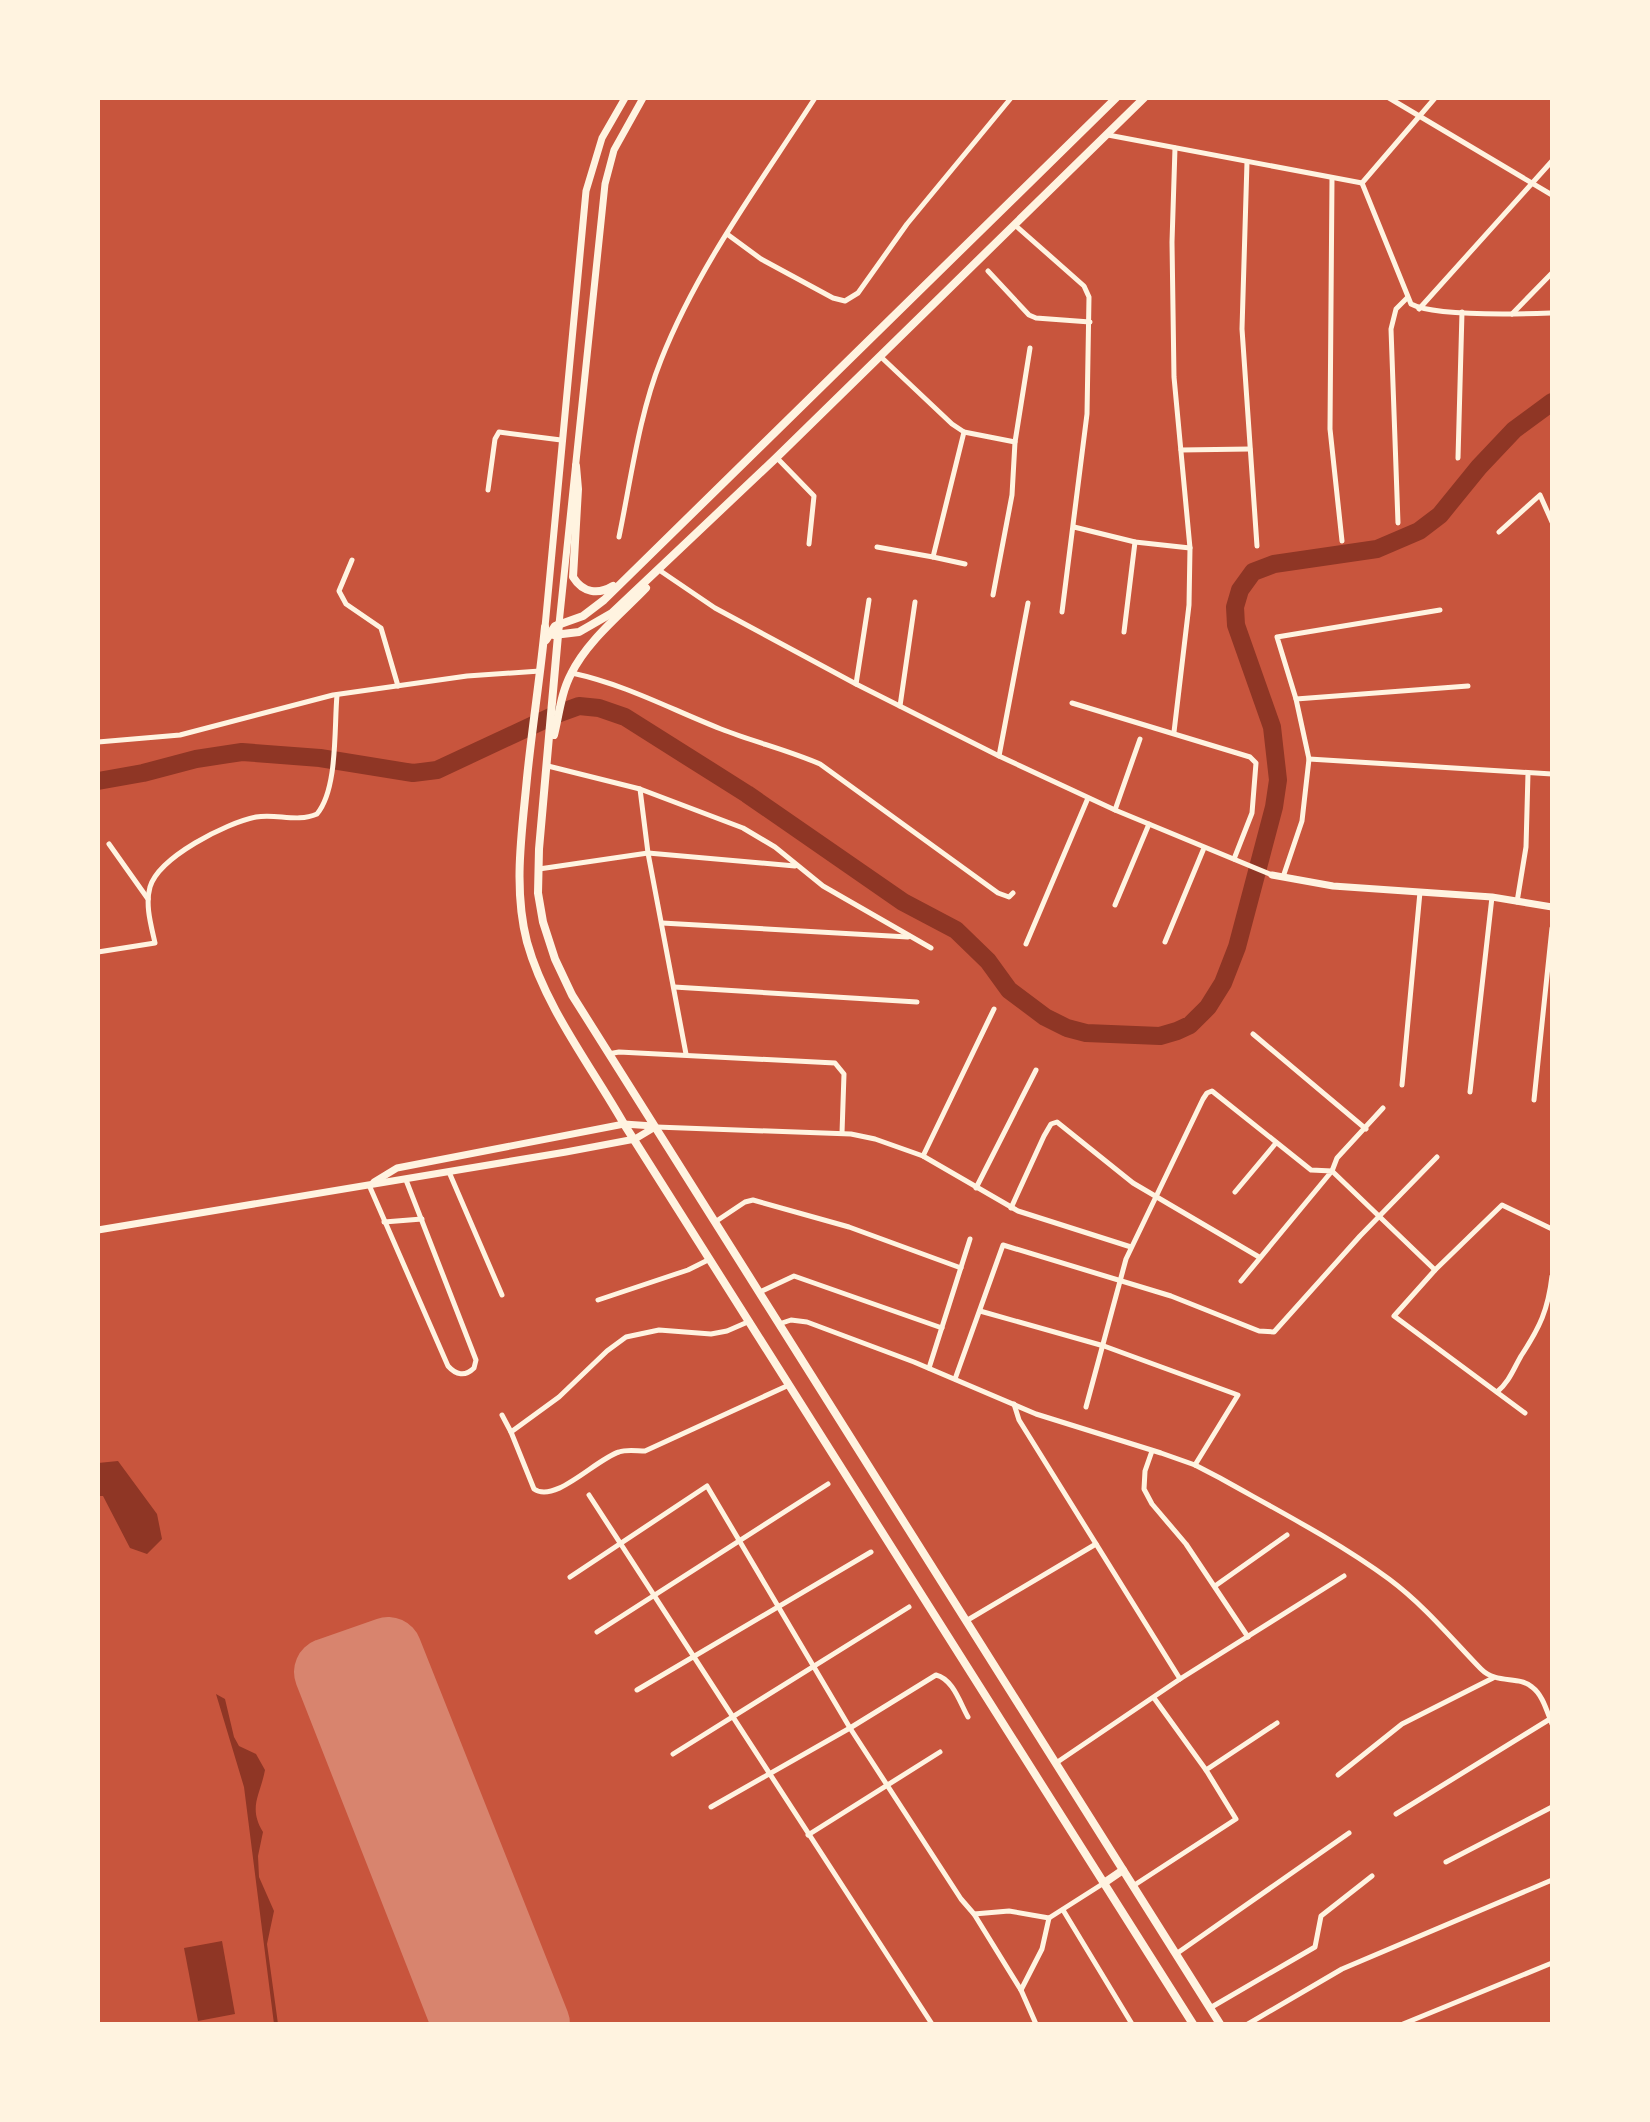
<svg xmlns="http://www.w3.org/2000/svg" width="1650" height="2122" font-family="'PT Sans',sans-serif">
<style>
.water{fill:#8f3625}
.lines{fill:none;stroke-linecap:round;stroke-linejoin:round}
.river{stroke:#8f3625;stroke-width:18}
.runway{stroke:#d8846e;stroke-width:68}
.minor{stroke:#fff3e0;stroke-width:5}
.tertiary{stroke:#fff3e0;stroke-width:7}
.secondary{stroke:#fff3e0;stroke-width:7}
.primary{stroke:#fff3e0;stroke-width:8}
</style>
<rect width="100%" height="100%" fill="#c8553d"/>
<g class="water">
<path d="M118 1461 157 1514 162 1539 147 1554 130 1548 103 1496H98V1463Z"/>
<path d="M216 1694 225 1699 234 1737 239 1746 256 1754 265 1770C260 1796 248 1807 263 1832L258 1856 259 1877 274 1911 267 1944 278 2024H274L244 1787Z"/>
<path d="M222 1941 235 2014 198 2021 184 1948Z"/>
</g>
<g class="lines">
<path class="river" d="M98 781 143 773 196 759 242 752 320 758 413 773 437 770 557 714 579 706 599 708 625 717 747 794 903 902 956 930 988 961 1009 990 1045 1017 1067 1028 1086 1033 1160 1036 1177 1031 1190 1025 1208 1007 1223 983 1237 947 1274 807 1278 780 1272 727 1236 625 1235 607 1240 590 1253 572 1274 564 1377 549 1419 531 1440 515 1479 467 1514 430 1552 402"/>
<path class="runway" d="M466 2024 328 1672 388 1651 536 2024"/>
<g class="minor">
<path d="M1389 98 1552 195"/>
<path d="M1108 135 1362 183"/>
<path d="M1247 162 1242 329 1257 546"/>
<path d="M1332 179 1330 429 1342 541"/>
<path d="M1362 183 1411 304C1435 317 1521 314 1552 313"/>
<path d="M1362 183 1435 98"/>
<path d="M1015 225 1084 286 1089 297 1087 414 1062 612"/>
<path d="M727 234 761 259 833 298 845 301 858 293 907 224 1011 98"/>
<path d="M988 271 1029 315 1036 318 1090 322"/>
<path d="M1419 309 1552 161"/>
<path d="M1512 314 1552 273"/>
<path d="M880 356 952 424 964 432 1015 442"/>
<path d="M1181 450 1250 449"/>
<path d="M777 458 814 496 809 544"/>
<path d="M1458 458 1462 312"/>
<path d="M488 490 495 439 499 432 561 440"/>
<path d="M1398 523 1391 329 1396 309 1407 298"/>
<path d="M1074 527 1135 542 1190 548"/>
<path d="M1499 532 1540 495 1552 522"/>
<path d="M619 537C631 479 639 415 661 360 698 266 761 182 815 98"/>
<path d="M877 547 933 557 964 432"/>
<path d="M933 557 965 564"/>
<path d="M352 560 339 591 346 604 381 628 398 686"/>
<path d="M662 572 715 608 856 684 999 756 1115 810 1272 875"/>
<path d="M993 595 1012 495 1015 442 1030 348"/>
<path d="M1124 632 1135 542"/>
<path d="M572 673C627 685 670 709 721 729 754 742 788 750 820 764L998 893 1009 897 1013 893"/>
<path d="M856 684 869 600"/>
<path d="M1296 699 1468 686"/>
<path d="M1072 703 1250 757 1256 763 1252 813 1234 859"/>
<path d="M900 706 915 602"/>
<path d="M1174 732 1189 605 1190 548 1174 377 1172 242 1175 148"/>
<path d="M98 742 180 735 333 695 467 676 540 671"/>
<path d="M999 756 1028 603"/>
<path d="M1309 759 1552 774"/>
<path d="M548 766 640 789 743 828 775 847 823 886 931 948"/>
<path d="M640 789 648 853 686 1054"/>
<path d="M1115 810 1140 739"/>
<path d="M109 844 148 899"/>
<path d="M539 869 648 853 795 866"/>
<path d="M1283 877 1302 821 1309 759 1296 699 1277 637 1440 610"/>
<path d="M1517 902 1526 847 1528 773"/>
<path d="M1115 905 1149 824"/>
<path d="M662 923 908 937"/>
<path d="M1165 942 1204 848"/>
<path d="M1026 944 1088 798"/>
<path d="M98 952 155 943C151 925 145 905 150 887 159 857 226 823 256 817 276 813 297 823 317 814 338 789 334 728 337 695"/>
<path d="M674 987 917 1002"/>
<path d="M1253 1034 1366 1129"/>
<path d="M608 1054 619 1052 835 1063 844 1074 842 1133"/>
<path d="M1402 1085 1420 892"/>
<path d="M1470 1092 1492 897"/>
<path d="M1534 1100 1552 928"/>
<path d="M1383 1108 1337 1158 1332 1171 1435 1270"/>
<path d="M656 1127 851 1134 875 1139 923 1156 1018 1211 1131 1247"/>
<path d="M923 1156 994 1009"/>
<path d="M449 1172 502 1295"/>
<path d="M369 1185 448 1366C456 1375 465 1377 474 1368L476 1360 406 1180"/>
<path d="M976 1188 1036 1070"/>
<path d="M1235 1192 1276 1143"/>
<path d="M1011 1208 1044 1136 1051 1124 1057 1122 1133 1183 1259 1257"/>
<path d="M384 1222 422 1219"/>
<path d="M715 1222 745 1202 753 1200 849 1227 961 1268"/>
<path d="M760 1292 794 1276 942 1328"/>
<path d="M598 1300 688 1270 710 1259"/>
<path d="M980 1311 1104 1346 1238 1395 1195 1465"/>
<path d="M750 1321 727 1331 711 1334 659 1330 626 1337 607 1351 559 1397 511 1432 534 1489C555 1504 596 1459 619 1452 627 1449 637 1451 645 1451L789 1385"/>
<path d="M779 1324 791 1320 807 1322 914 1362 1036 1414 1161 1453 1195 1465 1220 1478C1277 1510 1337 1541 1389 1579 1424 1605 1451 1638 1481 1669 1497 1685 1518 1675 1532 1687 1543 1695 1547 1712 1552 1724"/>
<path d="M929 1368 970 1239"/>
<path d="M955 1379 1003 1245 1171 1296 1259 1331 1274 1332 1360 1236 1437 1157"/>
<path d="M1497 1392C1509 1382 1513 1370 1521 1356 1540 1327 1548 1310 1552 1276"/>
<path d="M1014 1404 1019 1420 1180 1679"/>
<path d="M1086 1407 1126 1259 1203 1099 1207 1093 1212 1091 1311 1170 1332 1171 1241 1281"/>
<path d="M1525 1413 1394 1316 1435 1270 1502 1205 1552 1229"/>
<path d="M502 1415 511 1432"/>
<path d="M1152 1451 1145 1471 1144 1489 1152 1504 1186 1544 1248 1637"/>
<path d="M589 1495 932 2024"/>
<path d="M570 1577 707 1486 850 1728 961 1899 974 1914 1021 1990 1036 2024"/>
<path d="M1215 1586 1287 1535"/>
<path d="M966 1621 1096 1544"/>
<path d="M597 1632 828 1484"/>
<path d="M637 1690 871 1552"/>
<path d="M673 1754 909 1607"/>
<path d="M1056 1763 1180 1679 1344 1576"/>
<path d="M1206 1770 1277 1723"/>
<path d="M1338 1775 1402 1724 1493 1678"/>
<path d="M711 1807 850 1728 936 1675C953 1679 960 1703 968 1717"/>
<path d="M1396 1814 1550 1719"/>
<path d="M808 1835 940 1752"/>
<path d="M1446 1862 1552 1807"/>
<path d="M1133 1886 1236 1819 1206 1770 1154 1698"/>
<path d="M1063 1910 1132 2024"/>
<path d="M974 1914 1009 1911 1049 1918 1104 1883"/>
<path d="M1176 1954 1349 1833"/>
<path d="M1021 1990 1042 1949 1049 1918"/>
<path d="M1210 2008 1315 1947 1321 1916 1372 1876"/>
<path d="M1248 2024 1342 1969 1552 1880"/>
<path d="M1403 2024 1552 1963"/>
</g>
<path class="tertiary" d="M1272 875 1333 886 1492 897 1552 907"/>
<g class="secondary">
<path d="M559 624 605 184 614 150 643 98"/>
<path d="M545 627 586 191 602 138 625 98"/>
<path d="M374 1182 397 1168 624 1124 653 1126"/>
<path d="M98 1230 566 1152 635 1139 655 1127"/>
</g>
<g class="primary">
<path d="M576 466 578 489 573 577C583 593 598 595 613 586"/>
<path d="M559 624 539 849 538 893 543 922 555 959 572 995 1220 2024"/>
<path d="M545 627C540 678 532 728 527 778 522 832 513 888 527 942 545 1007 591 1066 624 1124L1193 2024"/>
<path d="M554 635 579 632 612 613 777 457 1144 98"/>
<path d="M546 640 555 626 583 616 604 600 1116 98"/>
<path d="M554 735C559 715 561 693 571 674 587 641 621 614 646 588"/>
<path d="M1104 1883 1123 1870"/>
</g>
</g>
<rect width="1650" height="2122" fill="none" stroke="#fff3e0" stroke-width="200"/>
</svg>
